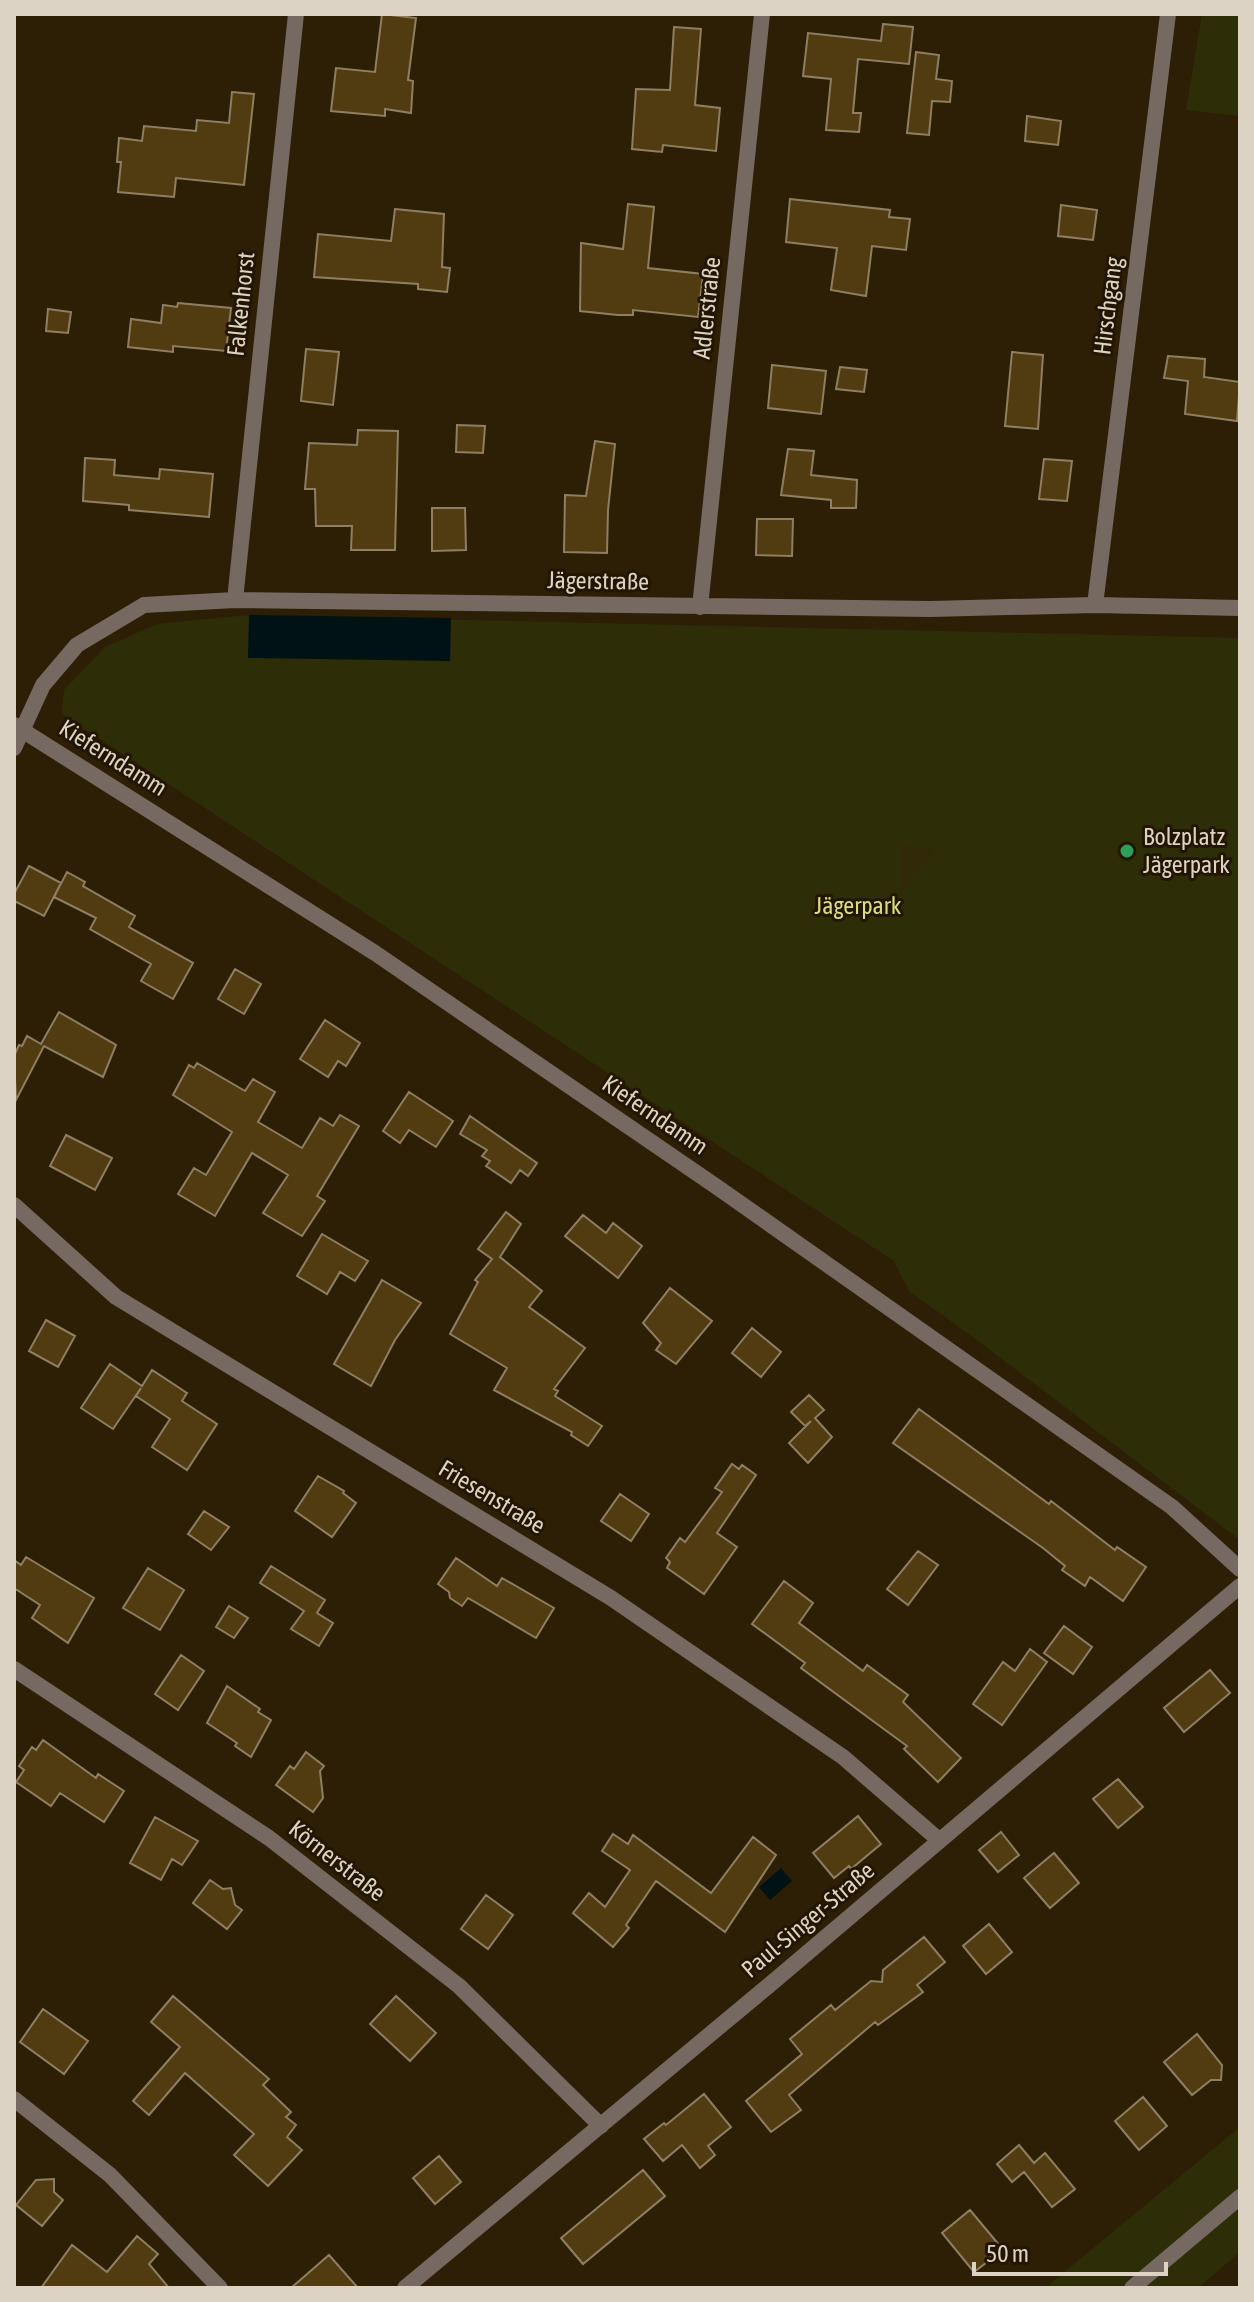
<svg xmlns="http://www.w3.org/2000/svg" width="1254" height="2302" viewBox="0 0 1254 2302" font-family="'Asap Condensed',sans-serif">
  <rect width="100%" height="100%" fill="#2d1f05"/>
  <!-- green -->
  <path fill="#2d2e08" d="M 1202,14 L 1240,14 L 1240,116 L 1186,110 Z
    M 249,615 L 1240,638 L 1240,1540 L 973,1337 L 909,1291 L 894,1261 L 62,714 L 64,690 L 105,647 L 157,624 Z
    M 1240,2127 L 1240,2252 L 1198,2288 L 1045,2288 Z"/>
  <!-- sand -->
  <path fill="#312907" d="M 901,845 L 934,850 L 901,895 Z"/>
  <!-- water -->
  <path fill="#001213" d="M 249,615 L 451,618 L 450,661 L 248,658 Z
    M 781,1868 L 792,1881 L 770,1900 L 759,1887 Z"/>
  <!-- building -->
  <path fill="#513b10" stroke="#8e7e62" stroke-width="2" d="M 382,14 L 416,18 L 408,80 L 413,81 L 411,113 L 385,109 L 385,116 L 331,111 L 336,68 L 375,72 Z
    M 883,24 L 913,27 L 909,64 L 858,59 L 853,113 L 861,113 L 859,132 L 826,130 L 831,79 L 803,76 L 808,33 L 881,41 Z
    M 674,27 L 701,29 L 695,105 L 720,108 L 716,151 L 663,145 L 662,152 L 632,149 L 636,89 L 670,90 Z
    M 916,52 L 939,55 L 936,79 L 952,81 L 950,102 L 932,101 L 929,135 L 907,133 Z
    M 232,92 L 254,94 L 244,185 L 176,178 L 174,197 L 118,192 L 121,162 L 117,162 L 119,138 L 142,141 L 144,126 L 196,131 L 197,120 L 229,123 Z
    M 1027,116 L 1061,121 L 1058,145 L 1025,141 Z
    M 790,199 L 890,210 L 889,217 L 910,219 L 906,250 L 872,246 L 866,296 L 831,290 L 837,248 L 786,242 Z
    M 628,204 L 654,207 L 648,268 L 703,274 L 698,317 L 633,310 L 633,315 L 618,315 L 580,311 L 581,243 L 623,249 Z
    M 1061,205 L 1097,210 L 1093,240 L 1058,236 Z
    M 395,209 L 444,214 L 442,267 L 450,268 L 447,292 L 418,289 L 418,284 L 314,277 L 318,234 L 391,241 Z
    M 178,303 L 231,308 L 226,351 L 173,346 L 173,352 L 128,347 L 131,319 L 161,323 L 163,305 L 177,307 Z
    M 48,309 L 71,312 L 68,333 L 46,331 Z
    M 306,349 L 339,352 L 333,405 L 301,401 Z
    M 1012,352 L 1043,355 L 1038,429 L 1005,426 Z
    M 1168,356 L 1205,359 L 1204,377 L 1240,382 L 1237,421 L 1185,414 L 1188,381 L 1164,378 Z
    M 772,365 L 826,371 L 821,414 L 768,408 Z
    M 840,367 L 867,370 L 864,392 L 836,389 Z
    M 457,425 L 485,426 L 483,453 L 456,452 Z
    M 358,430 L 398,431 L 395,550 L 351,550 L 352,526 L 316,526 L 315,489 L 305,489 L 309,443 L 357,445 Z
    M 595,441 L 615,444 L 608,510 L 607,553 L 564,552 L 565,495 L 586,496 Z
    M 788,449 L 814,451 L 811,475 L 857,480 L 856,508 L 831,508 L 831,500 L 781,495 Z
    M 85,458 L 115,460 L 114,475 L 159,479 L 160,469 L 213,474 L 209,517 L 129,510 L 129,505 L 83,501 Z
    M 1044,459 L 1072,461 L 1067,501 L 1039,499 Z
    M 432,508 L 465,508 L 466,550 L 432,551 Z
    M 757,519 L 793,519 L 792,556 L 756,555 Z
    M 29,866 L 61,883 L 44,916 L 14,901 L 14,894 Z
    M 67,872 L 85,882 L 83,886 L 135,916 L 129,927 L 193,963 L 173,999 L 141,981 L 151,964 L 90,929 L 96,918 L 54,897 Z
    M 235,969 L 261,984 L 244,1014 L 218,999 Z
    M 59,1012 L 116,1045 L 103,1077 L 44,1046 L 16,1100 L 14,1056 L 19,1045 L 22,1046 L 27,1036 L 41,1044 Z
    M 325,1020 L 360,1043 L 346,1066 L 338,1061 L 328,1077 L 300,1059 Z
    M 197,1063 L 245,1091 L 253,1079 L 275,1092 L 258,1122 L 302,1148 L 320,1118 L 333,1126 L 340,1115 L 359,1126 L 317,1196 L 325,1201 L 302,1236 L 263,1213 L 288,1175 L 252,1153 L 215,1216 L 178,1194 L 194,1168 L 206,1175 L 232,1132 L 173,1095 L 189,1065 L 194,1068 Z
    M 409,1092 L 453,1121 L 436,1147 L 409,1130 L 400,1143 L 383,1131 Z
    M 470,1116 L 537,1163 L 528,1176 L 520,1170 L 511,1183 L 486,1166 L 490,1161 L 482,1156 L 487,1150 L 460,1134 Z
    M 66,1135 L 112,1158 L 95,1190 L 50,1166 Z
    M 506,1212 L 521,1224 L 500,1257 L 542,1291 L 529,1307 L 585,1348 L 554,1389 L 558,1391 L 555,1396 L 602,1426 L 588,1446 L 571,1435 L 572,1432 L 494,1390 L 507,1368 L 450,1334 L 478,1282 L 475,1280 L 492,1259 L 478,1249 Z
    M 583,1215 L 606,1233 L 613,1223 L 642,1246 L 618,1278 L 565,1236 Z
    M 322,1234 L 368,1261 L 355,1281 L 340,1272 L 327,1294 L 297,1276 Z
    M 382,1280 L 421,1303 L 395,1340 L 371,1386 L 334,1364 Z
    M 670,1288 L 712,1321 L 676,1364 L 656,1350 L 661,1343 L 643,1323 Z
    M 46,1320 L 75,1336 L 58,1367 L 29,1351 Z
    M 752,1328 L 781,1352 L 761,1377 L 732,1353 Z
    M 110,1364 L 142,1386 L 152,1370 L 187,1393 L 182,1401 L 217,1424 L 187,1470 L 152,1447 L 170,1419 L 136,1396 L 141,1388 L 113,1429 L 81,1408 Z
    M 809,1395 L 824,1410 L 815,1418 L 832,1437 L 808,1463 L 789,1443 L 811,1421 L 805,1426 L 791,1412 Z
    M 919,1409 L 1049,1504 L 1051,1501 L 1115,1550 L 1117,1547 L 1146,1567 L 1123,1601 L 1090,1577 L 1085,1586 L 1062,1570 L 1065,1566 L 1043,1548 L 893,1443 Z
    M 732,1464 L 739,1469 L 742,1465 L 756,1475 L 717,1533 L 737,1547 L 704,1594 L 667,1568 L 670,1562 L 666,1558 L 680,1538 L 685,1542 L 722,1492 L 715,1488 Z
    M 318,1476 L 344,1491 L 343,1493 L 356,1503 L 332,1537 L 295,1511 Z
    M 620,1494 L 649,1514 L 631,1541 L 601,1521 Z
    M 204,1511 L 229,1527 L 211,1550 L 188,1534 Z
    M 918,1551 L 938,1565 L 908,1605 L 887,1589 Z
    M 26,1557 L 94,1598 L 68,1643 L 32,1618 L 40,1605 L 14,1588 L 14,1560 L 21,1565 Z
    M 456,1558 L 497,1586 L 502,1578 L 554,1608 L 536,1638 L 468,1598 L 462,1606 L 450,1598 L 449,1592 L 438,1584 Z
    M 271,1566 L 325,1600 L 317,1613 L 333,1623 L 319,1646 L 291,1629 L 304,1611 L 260,1583 Z
    M 148,1568 L 184,1590 L 160,1630 L 123,1608 Z
    M 784,1581 L 813,1603 L 799,1623 L 863,1671 L 867,1665 L 908,1695 L 903,1702 L 961,1758 L 938,1782 L 904,1749 L 907,1746 L 801,1668 L 805,1663 L 752,1624 Z
    M 229,1606 L 248,1618 L 234,1638 L 216,1627 Z
    M 1064,1626 L 1092,1647 L 1073,1674 L 1044,1653 Z
    M 1030,1649 L 1047,1662 L 1002,1725 L 973,1704 L 1003,1662 L 1015,1671 Z
    M 181,1655 L 204,1671 L 178,1710 L 155,1694 Z
    M 1210,1670 L 1230,1693 L 1184,1732 L 1164,1708 Z
    M 227,1686 L 260,1709 L 258,1712 L 271,1720 L 251,1757 L 235,1746 L 237,1743 L 207,1723 Z
    M 43,1740 L 96,1778 L 98,1774 L 124,1791 L 104,1822 L 60,1793 L 51,1806 L 16,1782 L 24,1770 L 19,1766 L 32,1747 L 36,1750 Z
    M 306,1752 L 324,1766 L 320,1771 L 323,1798 L 313,1812 L 276,1785 L 290,1766 L 294,1769 Z
    M 1118,1779 L 1143,1807 L 1118,1828 L 1093,1799 Z
    M 858,1816 L 881,1844 L 851,1869 L 849,1866 L 834,1878 L 813,1853 Z
    M 155,1817 L 198,1841 L 182,1865 L 172,1859 L 161,1880 L 130,1863 Z
    M 1001,1832 L 1019,1855 L 998,1872 L 979,1850 Z
    M 613,1834 L 628,1844 L 633,1835 L 711,1893 L 753,1837 L 776,1855 L 725,1932 L 656,1881 L 626,1925 L 629,1928 L 613,1947 L 573,1913 L 589,1893 L 605,1907 L 630,1870 L 602,1851 Z
    M 1054,1853 L 1079,1883 L 1050,1908 L 1024,1878 Z
    M 210,1880 L 223,1889 L 231,1888 L 235,1905 L 242,1910 L 227,1929 L 193,1903 Z
    M 486,1895 L 513,1915 L 488,1949 L 461,1929 Z
    M 989,1924 L 1012,1952 L 986,1974 L 963,1946 Z
    M 924,1937 L 945,1962 L 917,1985 L 923,1992 L 878,2025 L 875,2022 L 789,2095 L 801,2110 L 771,2132 L 746,2101 L 802,2054 L 790,2039 L 831,2005 L 835,2010 L 871,1981 L 882,1982 L 883,1970 Z
    M 173,1996 L 269,2079 L 263,2085 L 291,2112 L 286,2117 L 296,2125 L 287,2137 L 302,2150 L 268,2186 L 234,2155 L 254,2134 L 185,2073 L 149,2115 L 133,2101 L 180,2047 L 151,2022 Z
    M 396,1996 L 436,2033 L 410,2061 L 370,2024 Z
    M 43,2009 L 88,2041 L 64,2074 L 20,2042 Z
    M 1197,2034 L 1222,2065 L 1221,2080 L 1211,2080 L 1192,2095 L 1164,2062 Z
    M 704,2094 L 731,2127 L 708,2146 L 715,2155 L 700,2168 L 682,2145 L 663,2161 L 644,2139 L 664,2123 L 666,2125 Z
    M 1143,2097 L 1167,2126 L 1139,2150 L 1115,2121 Z
    M 1019,2145 L 1034,2163 L 1045,2153 L 1075,2189 L 1052,2207 L 1024,2172 L 1012,2182 L 997,2164 Z
    M 439,2156 L 461,2182 L 435,2204 L 413,2178 Z
    M 643,2170 L 665,2196 L 583,2264 L 561,2238 Z
    M 54,2179 L 54,2192 L 63,2200 L 42,2226 L 16,2205 L 36,2180 Z
    M 970,2210 L 1000,2246 L 991,2254 L 991,2259 L 974,2272 L 942,2233 Z
    M 137,2236 L 158,2254 L 149,2264 L 169,2288 L 41,2288 L 72,2245 L 107,2272 Z
    M 329,2255 L 358,2288 L 291,2288 Z"/>
  <g fill="none" stroke-linecap="round" stroke-linejoin="round">
    <!-- minor -->
    <path stroke="#766962" stroke-width="16" d="M 235,600 L 296,14
      M 1095,605 L 1168,14
      M 700,607 L 762,14
      M 14,748 L 43,685 L 77,645 L 144,605 L 235,600 L 930,609 L 1095,605 L 1240,608
      M 14,1205 L 116,1297 L 611,1598 L 843,1757 L 939,1840
      M 14,1669 L 269,1838 L 459,1986 L 601,2126
      M 14,2099 L 110,2175 L 220,2288
      M 405,2288 L 767,1987 L 1240,1586
      M 1132,2288 L 1240,2197"/>
    <!-- tertiary -->
    <path stroke="#766962" stroke-width="16" d="M 14,725 L 375,953 L 717,1187 L 1172,1507 L 1240,1569"/>
  </g>
  <!-- markers -->
  <circle fill="#2e9e5b" stroke="#231600" stroke-width="3" cx="1127" cy="851" r="8"/>
  <g text-anchor="middle" stroke-width="6" stroke-linejoin="round" paint-order="stroke">
    <!-- street labels -->
    <g font-size="24" fill="#dcd3c4" stroke="#231600">
      <text transform="translate(241 304) rotate(-84)" y="8">Falkenhorst</text>
      <text transform="translate(1108 306) rotate(-83)" y="8">Hirschgang</text>
      <text transform="translate(707 308) rotate(-84)" y="8">Adlerstraße</text>
      <text transform="translate(598 581) rotate(1)" y="8">Jägerstraße</text>
      <text transform="translate(113 758) rotate(32)" y="8">Kieferndamm</text>
      <text transform="translate(655 1115) rotate(34)" y="8">Kieferndamm</text>
      <text transform="translate(492 1497) rotate(31)" y="8">Friesenstraße</text>
      <text transform="translate(337 1861) rotate(38)" y="8">Körnerstraße</text>
      <text transform="translate(808 1920) rotate(-40)" y="8">Paul-Singer-Straße</text>
    </g>
    <!-- poi labels -->
    <g font-size="24" fill="#dcd3c4" stroke="#231600" text-anchor="start">
      <text x="1143" y="845">Bolzplatz<tspan x="1143" dy="28">Jägerpark</tspan></text>
    </g>
    <!-- park labels -->
    <g font-size="24" fill="#d9de85" stroke="#231600">
      <text x="858" y="914">Jägerpark</text>
    </g>
  </g>
  <!-- border -->
  <rect width="1254" height="2302" fill="none" stroke="#dcd3c4" stroke-width="32"/>
  <!-- scale -->
  <path d="M974 2262v12h192v-12" fill="none" stroke="#dcd3c4" stroke-width="4"/>
  <text x="986" y="2262" font-size="24" fill="#dcd3c4" stroke="#231600" stroke-width="6" paint-order="stroke">50 m</text>
</svg>
